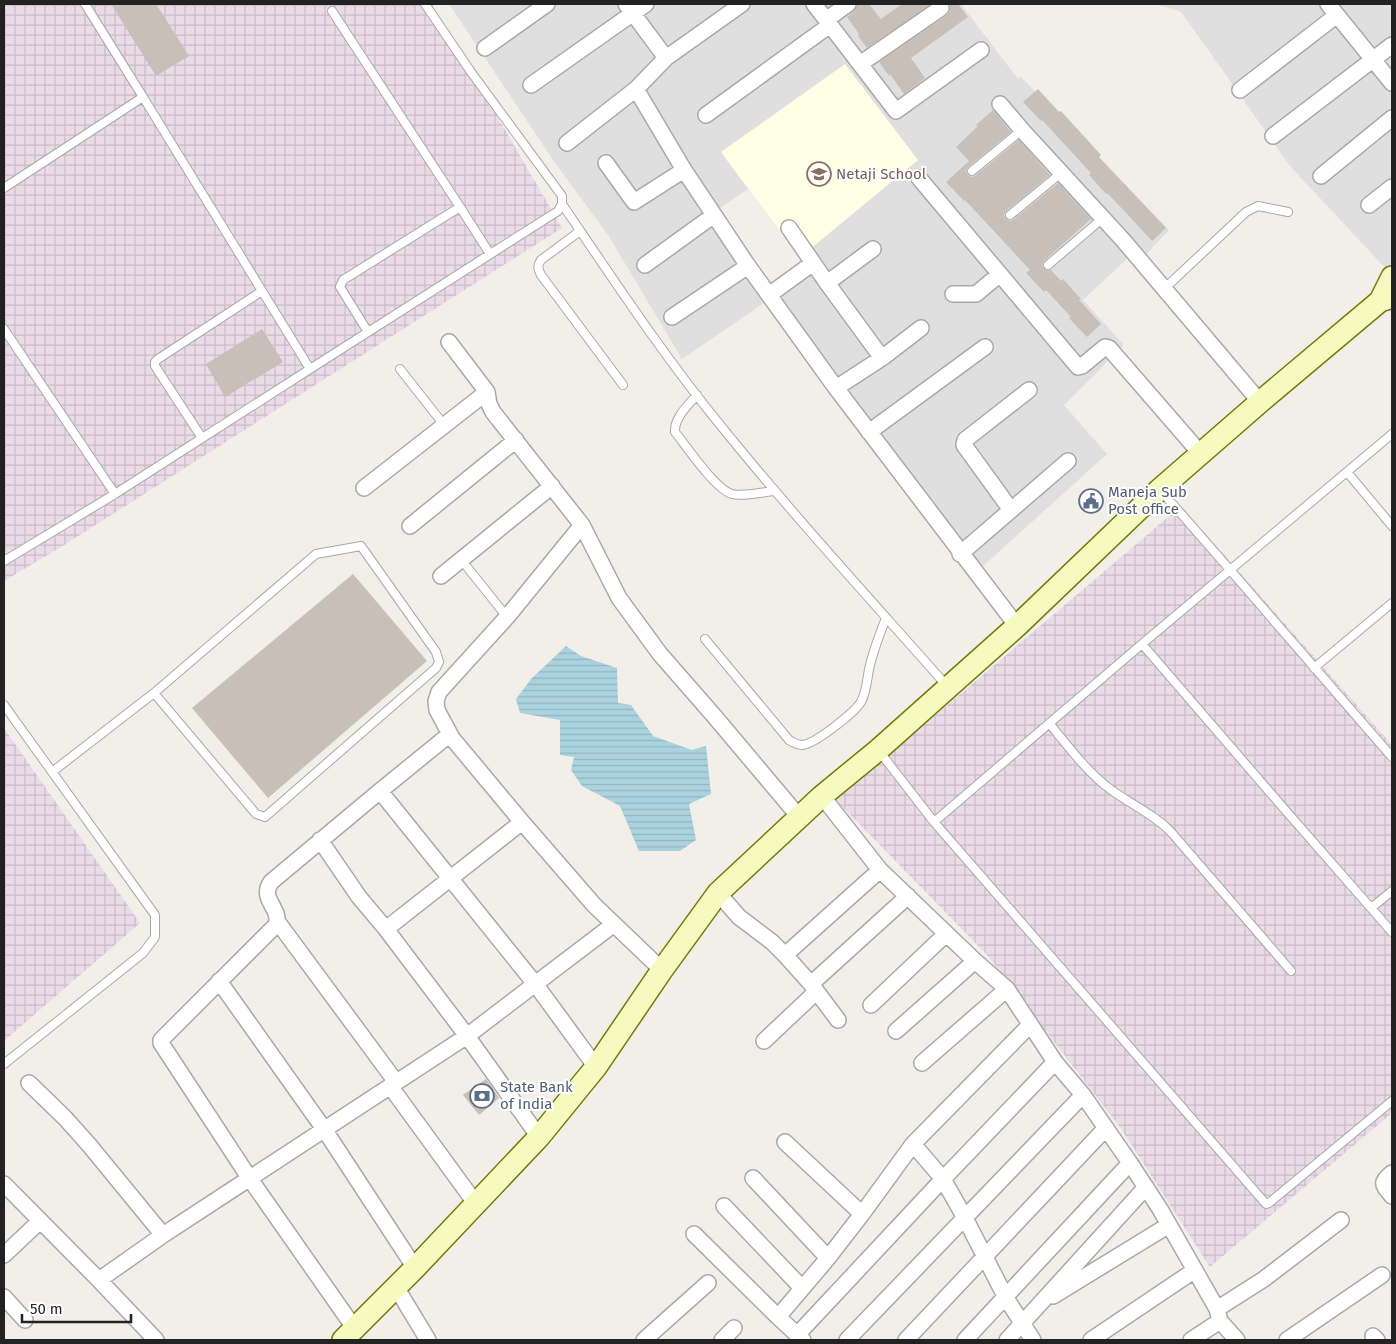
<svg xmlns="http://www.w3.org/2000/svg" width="1396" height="1344" viewBox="0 0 1396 1344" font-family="'Fira Sans',sans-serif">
  <defs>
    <pattern id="industrial-grid" width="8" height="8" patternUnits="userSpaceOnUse" patternTransform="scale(1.25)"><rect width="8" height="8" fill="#ebdbe8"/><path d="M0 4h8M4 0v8" fill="none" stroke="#c9bcc7"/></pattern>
    <pattern id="water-rules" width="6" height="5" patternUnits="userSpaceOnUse" patternTransform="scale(1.25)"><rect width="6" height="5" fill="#aad3df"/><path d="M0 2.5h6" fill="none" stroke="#92b5bf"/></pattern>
  </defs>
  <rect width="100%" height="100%" fill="#f2efe9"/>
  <!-- residential -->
  <path fill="#e0dfdf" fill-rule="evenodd" d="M 449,4 L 961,4 L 1018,79 L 1020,76 L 1169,230 L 1138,263 L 1130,256 L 1083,300 L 1124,345 L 1064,405 L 1107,454 L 981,568 L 777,294 L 682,359 L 608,235 L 555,163 ZM 721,152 L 918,160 L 809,250 L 820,266 L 777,294 L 717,210 L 748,189 Z
    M 1155,4 L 1392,4 L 1392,268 L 1388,271 L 1290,166 L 1182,13 L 1179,11 Z"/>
  <!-- industrial -->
  <path fill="url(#industrial-grid)" d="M 4,4 L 432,4 L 562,228 L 61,547 L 4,581 Z
    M 1181,506 L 1392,745 L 1392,1113 L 1210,1267 L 1120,1127 L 987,955 L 836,800 Z
    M 4,728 L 140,923 L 4,1041 Z"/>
  <!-- education -->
  <path fill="#ffffe5" d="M 845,64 L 918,160 L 800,257 L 721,152 Z"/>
  <!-- water -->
  <path fill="url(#water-rules)" d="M 566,646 L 581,656 L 617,668 L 618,703 L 631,705 L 653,736 L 692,750 L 706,746 L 711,794 L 689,804 L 696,840 L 680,851 L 639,851 L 620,806 L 582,786 L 571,770 L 574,757 L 560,755 L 560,720 L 520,713 L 516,699 L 531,679 Z"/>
  <!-- building -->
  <path fill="#c7bfb8" d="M 111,4 L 156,4 L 189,56 L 156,76 Z
    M 857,4 L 869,4 L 881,19 L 902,4 L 931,4 L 867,48 L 858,36 L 859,34 L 847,17 L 854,11 Z
    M 949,4 L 958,4 L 968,17 L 911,58 L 925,78 L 904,94 L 890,74 L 889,76 L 879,62 L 946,16 L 950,12 Z
    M 1038,89 L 1059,112 L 1061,111 L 1101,155 L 1099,157 L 1166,228 L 1152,241 L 1128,215 L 1107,193 L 1106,194 L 1089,175 L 1091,173 L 1042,120 L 1041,121 L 1023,102 Z
    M 993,110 L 1011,132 L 968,167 L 966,171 L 968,175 L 972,177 L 976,175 L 1019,140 L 1050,175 L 1006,211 L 1004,215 L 1006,219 L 1010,221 L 1014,219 L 1058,183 L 1091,219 L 1044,261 L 1042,266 L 1046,270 L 1051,270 L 1061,281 L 1063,279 L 1081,299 L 1079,300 L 1101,324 L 1087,337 L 1069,318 L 1071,317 L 1046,290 L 1044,292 L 1026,273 L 1030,270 L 965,200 L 964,201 L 946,182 L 969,161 L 956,147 L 978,126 L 976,125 Z
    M 262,329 L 283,362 L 225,397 L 206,364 Z
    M 353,574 L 427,661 L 268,798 L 192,708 Z
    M 486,1079 L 499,1098 L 479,1115 L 463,1095 Z"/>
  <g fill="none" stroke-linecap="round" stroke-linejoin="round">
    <!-- lane casing -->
    <g stroke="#a9a9a9" stroke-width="10">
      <path id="lane" d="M 332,11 L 460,207 L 343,280 L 340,287 L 368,332
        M 972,171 L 1022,130
        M 4,188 L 143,97 L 85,4
        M 562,204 C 613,279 663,355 721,426 C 793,515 871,600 947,686
        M 460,207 L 490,254
        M 1010,215 L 1061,173
        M 580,231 L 541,260 C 537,266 538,269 541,275 L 623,385
        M 1048,265 L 1103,218
        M 1164,289 L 1246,212 L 1258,206 L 1288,212
        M 4,329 L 115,494
        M 310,369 L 558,211 L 562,204 L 562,196 L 471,72 L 425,4
        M 400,369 L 444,425
        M 697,395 C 688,405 674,418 675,432 C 687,447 715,489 732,494 C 743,497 763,492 774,491
        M 202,438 L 155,366 L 155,362 L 158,359 L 262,291
        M 1347,472 L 1392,526
        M 1161,491 C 1239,579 1315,669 1392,757
        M 4,561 L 115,494 L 310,369 L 143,97
        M 467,567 L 507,617
        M 705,639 L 789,740 C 794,743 797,745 803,745 C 816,743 854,713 861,702 C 867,691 867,677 870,665 C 874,649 880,633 886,618
        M 1142,644 L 1392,434
        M 1314,668 L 1392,603
        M 4,705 L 155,915 L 155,937 L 143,953 L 4,1064
        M 1049,723 C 1068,746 1087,772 1110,789 C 1130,804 1154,814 1171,832 L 1291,971
        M 879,751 L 934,822 L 1266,1204 L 1269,1203 L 1392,1101
        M 52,772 L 154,693 L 316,554 L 361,546 L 436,652 L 439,662 L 436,668 L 265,817 L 256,814 L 154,693
        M 934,822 L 1142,644 L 1286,811 L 1392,932
        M 1371,908 L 1392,891"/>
    </g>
    <!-- street casing -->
    <g stroke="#a9a9a9" stroke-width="18">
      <path id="street" d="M 814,4 L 896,111 L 981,50
        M 1328,4 L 1392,83
        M 826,20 L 848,4
        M 485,48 L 547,4
        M 666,58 L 742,4
        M 860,64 L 941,8
        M 531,85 L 646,4
        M 636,89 L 684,170 L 748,266 L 836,388 L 1017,626
        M 1240,90 L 1337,15
        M 1000,104 L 1022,130 L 1123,240 L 1260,402
        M 706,115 L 830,25
        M 1273,136 L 1392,45
        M 567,143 L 636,89 L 666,58 L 626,4
        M 606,163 L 634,202 L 684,170
        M 1321,176 L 1392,118
        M 919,178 L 1078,367 L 1082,366 L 1105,347 L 1109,348 L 1201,454
        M 1369,205 L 1392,187
        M 789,228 L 827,283
        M 873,249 L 827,283 L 882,358
        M 645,265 L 714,215
        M 953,294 L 976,294 L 1000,274
        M 769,295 L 813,263
        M 672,317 L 748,266
        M 449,342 L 487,392 L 489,404 L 493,412 L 582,525
        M 836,388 L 882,358 L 921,328
        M 869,432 L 985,347
        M 364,488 L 487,392
        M 1011,510 L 964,445 L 965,440 L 1029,390
        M 410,526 L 516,440
        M 960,554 L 1068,461
        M 441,576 L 552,486
        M 450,734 L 380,791 L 536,985 L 596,1067
        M 822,796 L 880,870 L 975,961 L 1007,989 L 1055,1062 L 1083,1095 L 1130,1163 L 1160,1209 L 1217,1309 L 1264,1279 L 1341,1220
        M 522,822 L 386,929 L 467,1036 L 539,1137
        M 320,840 L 359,897 L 386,929
        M 718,893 L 739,917 L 772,942 L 785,955 L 811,984 L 838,1020
        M 277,921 L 396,1082
        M 785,955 L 880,870
        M 662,970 L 594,905 L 522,822 L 452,738 L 437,710 L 436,701 L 439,692 L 507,617 L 582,525 L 619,598 L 660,654 L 715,717 L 800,818
        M 219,981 L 324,1129 L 415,1268
        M 811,984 L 908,896
        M 871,1005 L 946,934
        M 896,1031 L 975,961
        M 764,1041 L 816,992
        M 922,1063 L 1007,989
        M 29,1083 L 66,1119 L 90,1146 L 163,1235
        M 390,1086 L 476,1204
        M 785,1142 L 862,1214
        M 1392,1173 C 1379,1183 1383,1185 1392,1196
        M 753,1178 L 828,1258
        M 4,1184 L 99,1280
        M 724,1206 L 802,1288
        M 694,1234 L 778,1317 L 803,1340
        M 4,1255 L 40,1221
        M 396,1287 L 428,1340
        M 1053,1296 L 1169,1225
        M 4,1297 L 25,1320
        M 778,1317 L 828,1258 L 862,1214 L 913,1144 L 1030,1025
        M 1220,1321 L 1237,1340
        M 355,1329 L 250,1179 L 161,1043 L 161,1040 L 276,925 C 282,908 259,900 271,882 L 380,791
        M 797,1335 L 943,1179 L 913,1144
        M 1373,1336 L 1377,1340
        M 156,1340 L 99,1280 L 163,1235 L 467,1036 L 614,924
        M 644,1340 L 708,1283
        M 722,1340 L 734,1328
        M 847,1340 L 1083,1095
        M 906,1340 L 1106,1128
        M 965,1340 L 1130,1163
        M 1007,1340 L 1146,1187
        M 1033,1340 L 1006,1298 L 965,1218 L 943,1179 L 1055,1062
        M 1091,1340 L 1195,1270
        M 1191,1340 L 1220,1321 L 1217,1309
        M 1287,1340 L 1382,1275"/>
    </g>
    <!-- secondary casing -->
    <g stroke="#707d05" stroke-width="24">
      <path id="secondary" d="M 1380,301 L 1392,277
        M 343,1340 L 415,1268 L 539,1137 L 596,1067 L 662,970 L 718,893 L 822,796 L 878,750 L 1017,626 L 1159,490 L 1260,402 L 1380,301 L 1392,297"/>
    </g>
    <!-- lane -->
    <use href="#lane" stroke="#fff" stroke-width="8"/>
    <!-- street -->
    <use href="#street" stroke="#fff" stroke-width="15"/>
    <!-- secondary -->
    <use href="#secondary" stroke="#f7fabf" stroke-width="21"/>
  </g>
  <!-- icons -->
  <defs>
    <g id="school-ring" transform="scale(1.25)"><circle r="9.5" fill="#fff" stroke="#8d6e63" stroke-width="1.5"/><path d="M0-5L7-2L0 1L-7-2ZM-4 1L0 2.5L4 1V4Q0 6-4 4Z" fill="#8d6e63"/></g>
    <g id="civic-ring" transform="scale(1.25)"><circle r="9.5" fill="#fff" stroke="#5c6f8a" stroke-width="1.5"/><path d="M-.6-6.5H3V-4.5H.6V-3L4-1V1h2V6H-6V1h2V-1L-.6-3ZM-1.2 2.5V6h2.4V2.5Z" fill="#5c6f8a"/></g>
    <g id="bank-ring" transform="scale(1.25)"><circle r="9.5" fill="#fff" stroke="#5c6f8a" stroke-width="1.5"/><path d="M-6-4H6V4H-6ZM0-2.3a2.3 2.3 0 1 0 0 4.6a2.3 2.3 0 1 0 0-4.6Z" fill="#5c6f8a"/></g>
  </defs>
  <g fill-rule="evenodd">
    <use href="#school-ring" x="819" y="174"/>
    <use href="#civic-ring" x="1091" y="501"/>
    <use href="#bank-ring" x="482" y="1096"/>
  </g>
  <g text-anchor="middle" stroke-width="4" stroke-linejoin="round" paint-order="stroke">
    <!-- education labels -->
    <g font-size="15" fill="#785e54" stroke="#fff" text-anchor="start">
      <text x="836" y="179">Netaji School</text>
    </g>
    <!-- service labels -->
    <g font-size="15" fill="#4e5e75" stroke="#fff" text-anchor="start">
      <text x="1108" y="497">Maneja Sub<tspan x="1108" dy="17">Post office</tspan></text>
      <text x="500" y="1092">State Bank<tspan x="500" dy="17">of India</tspan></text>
    </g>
  </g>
  <!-- border -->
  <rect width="1396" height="1344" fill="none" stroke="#222222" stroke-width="10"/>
  <!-- scale -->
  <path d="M22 1314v8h109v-8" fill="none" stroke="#222222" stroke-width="2.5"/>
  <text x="30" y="1314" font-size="15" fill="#222222" stroke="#ffffff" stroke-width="4" paint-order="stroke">50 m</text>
</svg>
